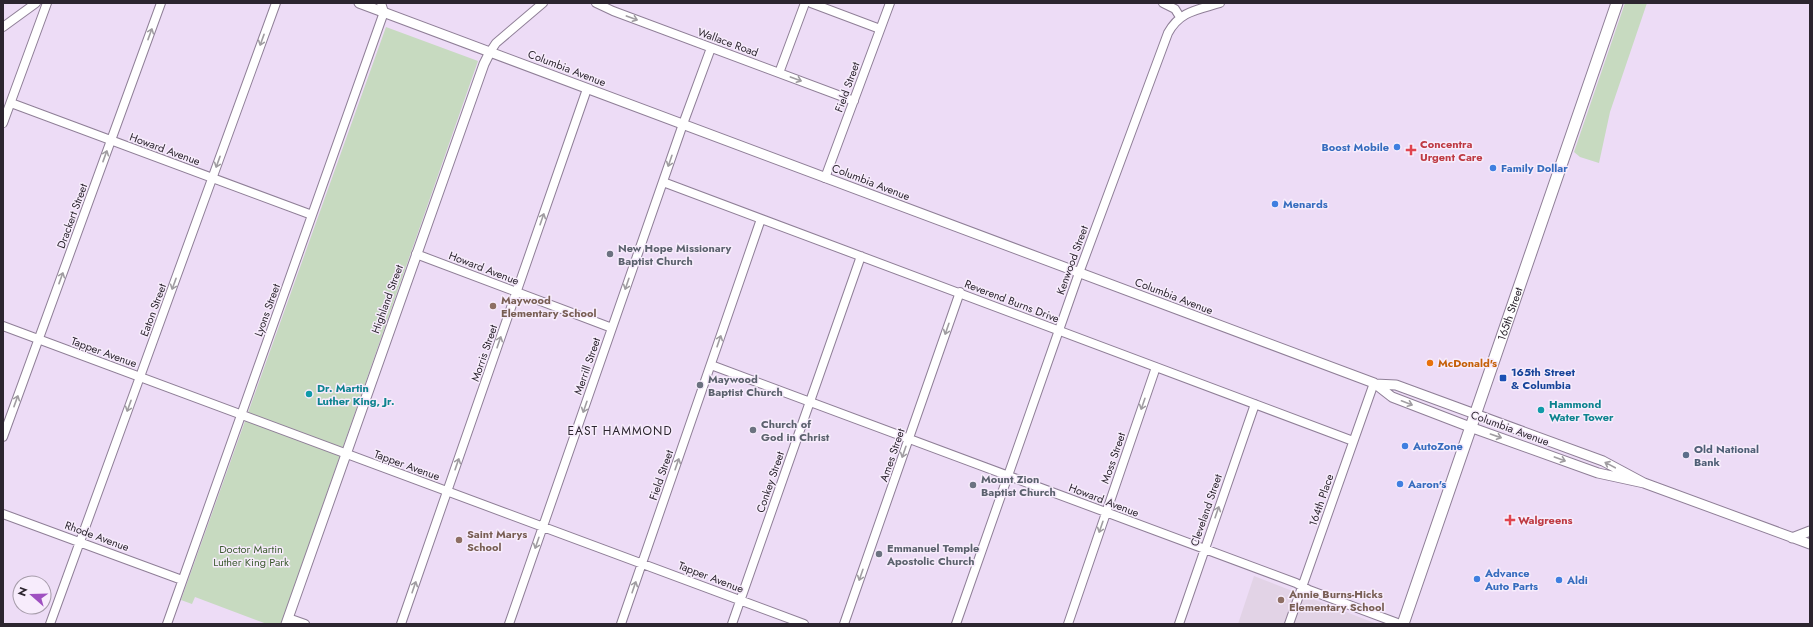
<svg xmlns="http://www.w3.org/2000/svg" width="1813" height="627" viewBox="0 0 1813 627" font-family="Jost,sans-serif">
  <rect width="100%" height="100%" fill="#eddcf6"/>
  <!-- education -->
  <path fill="#e2d3e6" d="M 1254,576 L 1377,624 L 1238,624 Z"/>
  <!-- green -->
  <path fill="#c7dac0" d="M 1625,3 L 1647,3 L 1610,112 L 1599,163 L 1580,157 L 1574,152 Z
    M 386,27 L 478,61 L 281,624 L 267,624 L 195,597 L 192,604 L 181,600 Z"/>
  <g fill="none" stroke-linecap="round" stroke-linejoin="round">
    <!-- minor casing -->
    <g stroke="#8f7f97" stroke-width="10">
      <path id="minor" d="M 596,3 L 613,11 L 854,101
        M 811,3 L 880,29
        M 1163,3 L 1175,9 L 1180,17
        M 3,27 L 36,3
        M 490,52 L 496,43 L 543,3
        M 779,73 L 805,3
        M 11,103 L 312,215
        M 3,123 L 47,3
        M 825,178 L 890,3
        M 663,182 L 1353,441
        M 416,254 L 612,328
        M 3,326 L 804,624
        M 711,365 L 1296,583 L 1309,590 L 1400,624
        M 3,437 L 161,3
        M 3,514 L 182,580
        M 288,618 L 305,624
        M 50,624 L 276,3
        M 167,624 L 384,12 L 381,3
        M 401,624 L 587,89
        M 509,624 L 683,124 L 711,48
        M 621,624 L 761,219
        M 732,624 L 861,256
        M 844,624 L 960,292
        M 956,624 L 1079,273 L 1168,33 C 1180,11 1197,10 1220,3
        M 1068,624 L 1156,367
        M 1179,624 L 1255,404
        M 1289,624 L 1374,383"/>
    </g>
    <!-- tertiary casing -->
    <g stroke="#8f7f97" stroke-width="11">
      <path id="tertiary" d="M 359,3 L 1374,383 L 1392,397 L 1470,427 L 1598,473 L 1644,483
        M 1375,384 L 1396,385 L 1603,461 L 1644,483 L 1810,544
        M 1792,538 L 1810,531
        M 286,624 L 484,64 L 490,52"/>
    </g>
    <!-- secondary casing -->
    <g stroke="#8f7f97" stroke-width="13">
      <g id="secondary">
        <path id="s1" d="M 1403,624 L 1617,3"/>
      </g>
    </g>
    <!-- minor -->
    <use href="#minor" stroke="#fff" stroke-width="8"/>
    <!-- tertiary -->
    <use href="#tertiary" stroke="#fff" stroke-width="9"/>
    <!-- secondary -->
    <use href="#secondary" stroke="#fff" stroke-width="11"/>
  </g>
  <!-- one-way arrows -->
  <defs><path id="oneway-shaft" d="M-6 0H5M1.5-3L5.5 0L1.5 3" fill="none" stroke-width="1.6" stroke-linecap="round" stroke-linejoin="round"/></defs>
  <g stroke="#a09da1">
    <use href="#oneway-shaft" transform="translate(632 18) rotate(20)"/>
    <use href="#oneway-shaft" transform="translate(150 34) rotate(-70)"/>
    <use href="#oneway-shaft" transform="translate(262 40) rotate(110)"/>
    <use href="#oneway-shaft" transform="translate(796 79) rotate(20)"/>
    <use href="#oneway-shaft" transform="translate(105 156) rotate(-70)"/>
    <use href="#oneway-shaft" transform="translate(670 161) rotate(109)"/>
    <use href="#oneway-shaft" transform="translate(218 162) rotate(110)"/>
    <use href="#oneway-shaft" transform="translate(542 219) rotate(-71)"/>
    <use href="#oneway-shaft" transform="translate(61 278) rotate(-70)"/>
    <use href="#oneway-shaft" transform="translate(174 284) rotate(110)"/>
    <use href="#oneway-shaft" transform="translate(627 284) rotate(109)"/>
    <use href="#oneway-shaft" transform="translate(947 329) rotate(109)"/>
    <use href="#oneway-shaft" transform="translate(719 341) rotate(-71)"/>
    <use href="#oneway-shaft" transform="translate(499 342) rotate(-71)"/>
    <use href="#oneway-shaft" transform="translate(16 401) rotate(-70)"/>
    <use href="#oneway-shaft" transform="translate(1407 403) rotate(21)"/>
    <use href="#oneway-shaft" transform="translate(1143 404) rotate(109)"/>
    <use href="#oneway-shaft" transform="translate(129 406) rotate(110)"/>
    <use href="#oneway-shaft" transform="translate(585 407) rotate(109)"/>
    <use href="#oneway-shaft" transform="translate(1496 436) rotate(19)"/>
    <use href="#oneway-shaft" transform="translate(904 452) rotate(109)"/>
    <use href="#oneway-shaft" transform="translate(1560 459) rotate(20)"/>
    <use href="#oneway-shaft" transform="translate(457 464) rotate(-71)"/>
    <use href="#oneway-shaft" transform="translate(677 464) rotate(-71)"/>
    <use href="#oneway-shaft" transform="translate(1610 465) rotate(-152)"/>
    <use href="#oneway-shaft" transform="translate(1217 512) rotate(-71)"/>
    <use href="#oneway-shaft" transform="translate(1101 527) rotate(109)"/>
    <use href="#oneway-shaft" transform="translate(537 543) rotate(109)"/>
    <use href="#oneway-shaft" transform="translate(861 575) rotate(109)"/>
    <use href="#oneway-shaft" transform="translate(414 587) rotate(-71)"/>
    <use href="#oneway-shaft" transform="translate(634 587) rotate(-71)"/>
  </g>
  <!-- markers -->
  <g fill="#3f7fe0" stroke="#f7ecfc" stroke-width="1.5">
    <circle cx="1397" cy="147" r="4"/>
    <circle cx="1493" cy="168" r="4"/>
    <circle cx="1275" cy="204" r="4"/>
    <circle cx="1405" cy="446" r="4"/>
    <circle cx="1400" cy="484" r="4"/>
    <circle cx="1477" cy="579" r="4"/>
    <circle cx="1559" cy="580" r="4"/>
  </g>
  <g fill="#e0444e" stroke="#f7ecfc" stroke-width="1.5">
    <path d="M1409 144h4v4h4v4h-4v4h-4v-4h-4v-4h4z"/>
    <path d="M1508 514h4v4h4v4h-4v4h-4v-4h-4v-4h4z"/>
  </g>
  <g fill="#6b7280" stroke="#f7ecfc" stroke-width="1.5">
    <circle cx="610" cy="254" r="4"/>
    <circle cx="700" cy="385" r="4"/>
    <circle cx="753" cy="430" r="4"/>
    <circle cx="973" cy="485" r="4"/>
    <circle cx="879" cy="554" r="4"/>
  </g>
  <g fill="#8d6e63" stroke="#f7ecfc" stroke-width="1.5">
    <circle cx="493" cy="306" r="4"/>
    <circle cx="459" cy="540" r="4"/>
    <circle cx="1281" cy="600" r="4"/>
  </g>
  <circle fill="#e8710a" stroke="#f7ecfc" stroke-width="1.5" cx="1430" cy="363" r="4"/>
  <rect fill="#1a4fb4" stroke="#f7ecfc" stroke-width="1.5" x="1499" y="374" width="8" height="8" rx="2"/>
  <g fill="#0f9aa8" stroke="#f7ecfc" stroke-width="1.5">
    <circle cx="309" cy="394" r="4"/>
    <circle cx="1541" cy="410" r="4"/>
  </g>
  <circle fill="#5c6f8a" stroke="#f7ecfc" stroke-width="1.5" cx="1686" cy="455" r="4"/>
  <g text-anchor="middle" stroke-width="3" stroke-linejoin="round" paint-order="stroke">
    <!-- street labels -->
    <g font-size="11" fill="#2c252f" stroke="#f7ecfc">
      <text transform="translate(728 42) rotate(20)" y="4">Wallace Road</text>
      <text transform="translate(567 68) rotate(21)" y="4">Columbia Avenue</text>
      <text transform="translate(847 87) rotate(-70)" y="4">Field Street</text>
      <text transform="translate(165 149) rotate(20)" y="4">Howard Avenue</text>
      <text transform="translate(871 182) rotate(21)" y="4">Columbia Avenue</text>
      <text transform="translate(72 216) rotate(-70)" y="4">Drackert Street</text>
      <text transform="translate(1072 260) rotate(-70)" y="4">Kenwood Street</text>
      <text transform="translate(484 268) rotate(21)" y="4">Howard Avenue</text>
      <text transform="translate(1174 296) rotate(21)" y="4">Columbia Avenue</text>
      <text transform="translate(387 299) rotate(-70)" y="4">Highland Street</text>
      <text transform="translate(1012 301) rotate(21)" y="4">Reverend Burns Drive</text>
      <text transform="translate(153 310) rotate(-70)" y="4">Eaton Street</text>
      <text transform="translate(267 310) rotate(-70)" y="4">Lyons Street</text>
      <text dy="4" stroke="none"><textPath href="#s1" startOffset="328">165th Street</textPath></text>
      <text transform="translate(104 352) rotate(20)" y="4">Tapper Avenue</text>
      <text transform="translate(484 353) rotate(-71)" y="4">Morris Street</text>
      <text transform="translate(587 366) rotate(-71)" y="4">Merrill Street</text>
      <text transform="translate(1510 428) rotate(20)" y="4">Columbia Avenue</text>
      <text transform="translate(892 455) rotate(-71)" y="4">Ames Street</text>
      <text transform="translate(1113 458) rotate(-71)" y="4">Moss Street</text>
      <text transform="translate(407 465) rotate(20)" y="4">Tapper Avenue</text>
      <text transform="translate(661 475) rotate(-71)" y="4">Field Street</text>
      <text transform="translate(770 482) rotate(-71)" y="4">Conkey Street</text>
      <text transform="translate(1104 500) rotate(21)" y="4">Howard Avenue</text>
      <text transform="translate(1321 500) rotate(-71)" y="4">164th Place</text>
      <text transform="translate(1206 510) rotate(-71)" y="4">Cleveland Street</text>
      <text transform="translate(97 536) rotate(20)" y="4">Rhode Avenue</text>
      <text transform="translate(711 577) rotate(21)" y="4">Tapper Avenue</text>
    </g>
    <!-- health labels -->
    <g font-size="11" font-weight="bold" fill="#be3a42" stroke="#f7ecfc" text-anchor="start">
      <text x="1420" y="148">Concentra<tspan x="1420" dy="13">Urgent Care</tspan></text>
      <text x="1518" y="524">Walgreens</text>
    </g>
    <!-- shop labels -->
    <g font-size="11" font-weight="bold" fill="#366cbe" stroke="#f7ecfc" text-anchor="start">
      <text x="1389" y="151" text-anchor="end">Boost Mobile</text>
      <text x="1501" y="172">Family Dollar</text>
      <text x="1283" y="208">Menards</text>
      <text x="1413" y="450">AutoZone</text>
      <text x="1408" y="488">Aaron's</text>
      <text x="1485" y="577">Advance<tspan x="1485" dy="13">Auto Parts</tspan></text>
      <text x="1567" y="584">Aldi</text>
    </g>
    <!-- worship labels -->
    <g font-size="11" font-weight="bold" fill="#5b616d" stroke="#f7ecfc" text-anchor="start">
      <text x="618" y="252">New Hope Missionary<tspan x="618" dy="13">Baptist Church</tspan></text>
      <text x="708" y="383">Maywood<tspan x="708" dy="13">Baptist Church</tspan></text>
      <text x="761" y="428">Church of<tspan x="761" dy="13">God in Christ</tspan></text>
      <text x="981" y="483">Mount Zion<tspan x="981" dy="13">Baptist Church</tspan></text>
      <text x="887" y="552">Emmanuel Temple<tspan x="887" dy="13">Apostolic Church</tspan></text>
    </g>
    <!-- education labels -->
    <g font-size="11" font-weight="bold" fill="#785e54" stroke="#f7ecfc" text-anchor="start">
      <text x="501" y="304">Maywood<tspan x="501" dy="13">Elementary School</tspan></text>
      <text x="467" y="538">Saint Marys<tspan x="467" dy="13">School</tspan></text>
      <text x="1289" y="598">Annie Burns-Hicks<tspan x="1289" dy="13">Elementary School</tspan></text>
    </g>
    <!-- food labels -->
    <g font-size="11" font-weight="bold" fill="#c56008" stroke="#f7ecfc" text-anchor="start">
      <text x="1438" y="367">McDonald's</text>
    </g>
    <!-- transit labels -->
    <g font-size="11" font-weight="bold" fill="#164399" stroke="#f7ecfc" text-anchor="start">
      <text x="1511" y="376">165th Street<tspan x="1511" dy="13">&amp; Columbia</tspan></text>
    </g>
    <!-- culture labels -->
    <g font-size="11" font-weight="bold" fill="#0d838f" stroke="#f7ecfc" text-anchor="start">
      <text x="317" y="392">Dr. Martin<tspan x="317" dy="13">Luther King, Jr.</tspan></text>
      <text x="1549" y="408">Hammond<tspan x="1549" dy="13">Water Tower</tspan></text>
    </g>
    <!-- service labels -->
    <g font-size="11" font-weight="bold" fill="#4e5e75" stroke="#f7ecfc" text-anchor="start">
      <text x="1694" y="453">Old National<tspan x="1694" dy="13">Bank</tspan></text>
    </g>
    <!-- park labels -->
    <g font-size="11" fill="#3c5b30" stroke="#f7ecfc">
      <text x="251" y="553">Doctor Martin<tspan x="251" dy="13">Luther King Park</tspan></text>
    </g>
    <!-- neighbourhood labels -->
    <g font-size="12" letter-spacing="1" fill="#2c252f" stroke="#f7ecfc">
      <text x="620" y="435">EAST HAMMOND</text>
    </g>
  </g>
  <!-- border -->
  <rect width="1813" height="627" fill="none" stroke="#2c252f" stroke-width="8"/>
  <!-- north arrow -->
  <g transform="translate(32 595) rotate(290)"><circle r="19" fill="#f7ecfc" stroke="#a69caa"/>
  <path d="M0-3L7 15L0 10L-7 15Z" fill="#9f50c1"/>
  <text y="-6" font-size="11" font-weight="bold" text-anchor="middle" fill="#2c252f">N</text>
  </g>
</svg>
